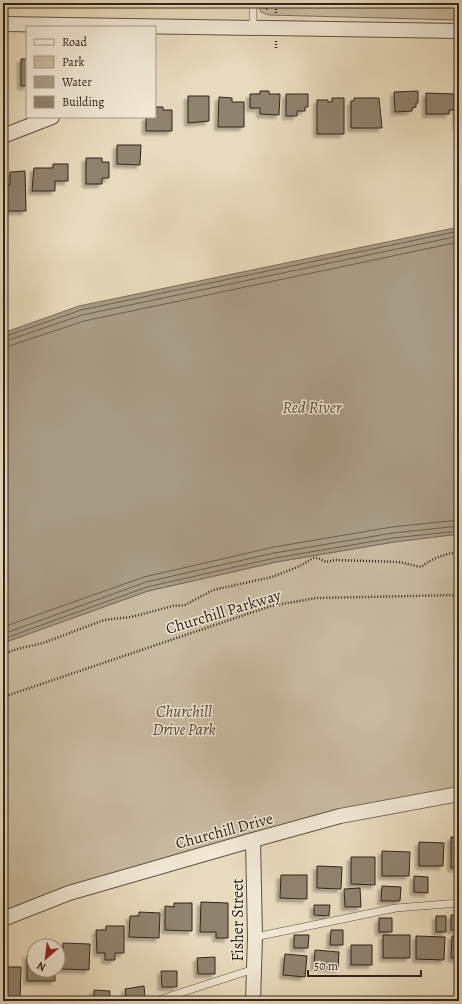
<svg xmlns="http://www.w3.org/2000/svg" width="462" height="1004" viewBox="0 0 462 1004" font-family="Alegreya,serif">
  <defs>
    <filter id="shadow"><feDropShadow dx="-3.5" dy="3.5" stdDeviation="1" flood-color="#0004"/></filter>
  </defs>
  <rect width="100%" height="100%" fill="#e8dabd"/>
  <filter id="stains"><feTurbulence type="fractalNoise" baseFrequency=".005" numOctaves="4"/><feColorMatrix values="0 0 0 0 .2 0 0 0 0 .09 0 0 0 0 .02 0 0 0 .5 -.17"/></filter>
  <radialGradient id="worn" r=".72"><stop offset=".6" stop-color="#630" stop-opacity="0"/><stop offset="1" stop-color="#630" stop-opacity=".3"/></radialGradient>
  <!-- green -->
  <path fill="#c9bba1" stroke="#7c705d" d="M 459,3 L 459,20 L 269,15 L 261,12 L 258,4 Z
    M 459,534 L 459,794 L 340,816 L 3,919 L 3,643 L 148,591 L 276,562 L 394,542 Z"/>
  <!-- water -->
  <path fill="#a99c85" stroke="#796c5a" d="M 459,227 L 459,534 L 394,542 L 276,562 L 148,591 L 3,643 L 3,333 L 79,306 Z"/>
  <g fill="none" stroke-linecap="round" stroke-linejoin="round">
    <!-- shore -->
    <path stroke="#6c604f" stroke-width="1" d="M 3,337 L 81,310 L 459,231
      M 3,342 L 82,315 L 459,236
      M 3,348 L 84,321 L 459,242
      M 3,627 L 144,577 L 274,547 L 392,527 L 459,520
      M 3,634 L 146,582 L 274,553 L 393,533 L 459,526
      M 3,639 L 147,587 L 275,558 L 393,538 L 459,531"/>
  </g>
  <!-- building -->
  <path fill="#90836e" stroke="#302519" filter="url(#shadow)" d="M 21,59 L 27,59 L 27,86 L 21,86 Z
    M 260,91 L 269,91 L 269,94 L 280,94 L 279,115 L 260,114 L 260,108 L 250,108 L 250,94 L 260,94 Z
    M 418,91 L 418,103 L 416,103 L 416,107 L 412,108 L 412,111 L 395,112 L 394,92 Z
    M 426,93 L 454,94 L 454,110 L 449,110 L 449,114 L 426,114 Z
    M 286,94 L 308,94 L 308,107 L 305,107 L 305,111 L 297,111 L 297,116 L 286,116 Z
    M 457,94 L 459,94 L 459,125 L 457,125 Z
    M 188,96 L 209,96 L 209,121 L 188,123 Z
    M 219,97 L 232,98 L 232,102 L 244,102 L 244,127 L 218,127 Z
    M 332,98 L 344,98 L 344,134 L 317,134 L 317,100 L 328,100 L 328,102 L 332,102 Z
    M 354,98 L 379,98 L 382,128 L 351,128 L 351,101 L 354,101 Z
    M 155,107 L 163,107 L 163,110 L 172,110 L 172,131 L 146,131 L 146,117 L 155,117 Z
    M 117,145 L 141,145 L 140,165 L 117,164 Z
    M 86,158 L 102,158 L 102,162 L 109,162 L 109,178 L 102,178 L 102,184 L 86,184 Z
    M 53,164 L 68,164 L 68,181 L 55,181 L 55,191 L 32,191 L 34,168 L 53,168 Z
    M 25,171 L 26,211 L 3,211 L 3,185 L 10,185 L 10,172 Z
    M 451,837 L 459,837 L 459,868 L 451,868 Z
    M 419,842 L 444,843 L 443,866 L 419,866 Z
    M 382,851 L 410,852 L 409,876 L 382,876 Z
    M 351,857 L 375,857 L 375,885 L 351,884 Z
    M 317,866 L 342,867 L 341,889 L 317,888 Z
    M 281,875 L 307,875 L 307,899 L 280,898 Z
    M 414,876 L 428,877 L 428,893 L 414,892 Z
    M 382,886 L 401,887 L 400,901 L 381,901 Z
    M 360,888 L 361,907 L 345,907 L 344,889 Z
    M 201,902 L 228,903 L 228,938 L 216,938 L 216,932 L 200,932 Z
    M 174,903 L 192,903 L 192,931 L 165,930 L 165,906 L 174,907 Z
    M 314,905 L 330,905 L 329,916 L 314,915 Z
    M 139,912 L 160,913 L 159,938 L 129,937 L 130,916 L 139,916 Z
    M 451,915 L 459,915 L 459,930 L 451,930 Z
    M 436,916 L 446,916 L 446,932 L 436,932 Z
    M 379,918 L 392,918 L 392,932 L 379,932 Z
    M 106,926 L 124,926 L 124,953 L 115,953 L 115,960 L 105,960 L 105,953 L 97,953 L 96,930 L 106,930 Z
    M 331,930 L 343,930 L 343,945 L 330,945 Z
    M 294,935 L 309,935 L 308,948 L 294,948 Z
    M 383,935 L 410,935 L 410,958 L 383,958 Z
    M 416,936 L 445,937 L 444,960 L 416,959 Z
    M 452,936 L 459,936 L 459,959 L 451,958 Z
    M 63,943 L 90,944 L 89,970 L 62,969 Z
    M 351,945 L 372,945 L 372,965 L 351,965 Z
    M 315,950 L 339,952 L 338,969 L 314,967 Z
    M 285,954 L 307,956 L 305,977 L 283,975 Z
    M 27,955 L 34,955 L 34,970 L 55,970 L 55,981 L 27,981 Z
    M 215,957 L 215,974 L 198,974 L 197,958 Z
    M 3,967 L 21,967 L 20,1000 L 3,1000 Z
    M 161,971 L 177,971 L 177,987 L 162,987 Z
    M 144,986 L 145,997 L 127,1000 L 125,989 Z
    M 94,990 L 110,991 L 109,1001 L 94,1001 Z"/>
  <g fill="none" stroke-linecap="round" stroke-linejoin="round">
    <!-- service casing -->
    <g stroke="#5e5242" stroke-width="8">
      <path id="service" d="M 253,29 L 253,3
        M 255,937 L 396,908 L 459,903
        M 155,1001 L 254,969"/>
    </g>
    <!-- minor casing -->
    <g stroke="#5e5242" stroke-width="16">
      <path id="minor" d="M 3,24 L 459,31
        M 3,136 L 52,117
        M 3,919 L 69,893 L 253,840 L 340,816 L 459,794
        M 253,1001 L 255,937 L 253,840"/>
    </g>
    <!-- path -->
    <path stroke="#302519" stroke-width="2.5" stroke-dasharray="1 2" stroke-linecap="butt" d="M 266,9 L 274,3
      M 276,13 L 276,3
      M 276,48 L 276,41
      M 3,654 L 17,649 L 43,643 L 104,620 L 131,617 L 173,606 L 185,605 L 213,590 L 272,577 L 300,566 L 313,558 L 318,558 L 326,562 L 335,560 L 399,562 L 421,567 C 433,558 444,554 459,552
      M 3,697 L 271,606 L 316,598 L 459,595"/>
    <!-- service -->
    <use href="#service" stroke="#f0e7d4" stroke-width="7"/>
    <!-- minor -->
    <use href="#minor" stroke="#f0e7d4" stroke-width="14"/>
  </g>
  <g text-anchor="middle" stroke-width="3" stroke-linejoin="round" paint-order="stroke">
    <!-- street labels -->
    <g font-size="16" fill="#302519" stroke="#f0e7d4">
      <text transform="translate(223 611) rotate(-17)" y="6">Churchill Parkway</text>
      <text transform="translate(224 830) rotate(-15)" y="6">Churchill Drive</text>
      <text transform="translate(237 920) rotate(-90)" y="6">Fisher Street</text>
    </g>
    <!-- park labels -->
    <g font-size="16" font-style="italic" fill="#564a3b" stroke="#f0e7d4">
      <text x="184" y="717">Churchill<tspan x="184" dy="18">Drive Park</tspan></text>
    </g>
    <!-- water labels -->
    <g font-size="17" font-style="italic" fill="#5a4f3f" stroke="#f0e7d4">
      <text x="312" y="413">Red River</text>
    </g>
  </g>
  <!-- margin -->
  <rect width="462" height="1004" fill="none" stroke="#e8dabd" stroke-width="16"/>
  <rect x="4" y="4" width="454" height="996" fill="none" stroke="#302519" stroke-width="2"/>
  <rect x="8" y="8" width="446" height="988" fill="none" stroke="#302519"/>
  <!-- legend -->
  <rect x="26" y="26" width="130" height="92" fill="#f0e7d4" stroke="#a39989"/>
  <rect x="34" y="39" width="20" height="6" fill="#f0e7d4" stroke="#a39989"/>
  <text x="62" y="46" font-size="12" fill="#302519">Road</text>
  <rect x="34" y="56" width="20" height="12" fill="#c9bba1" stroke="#a39989"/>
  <text x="62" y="66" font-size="12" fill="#302519">Park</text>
  <rect x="34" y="76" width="20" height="12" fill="#a99c85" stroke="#a39989"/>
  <text x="62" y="86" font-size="12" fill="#302519">Water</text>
  <rect x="34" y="96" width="20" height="12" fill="#90836e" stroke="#a39989"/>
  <text x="62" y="106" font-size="12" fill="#302519">Building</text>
  <!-- north arrow -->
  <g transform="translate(46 958) rotate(208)"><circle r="19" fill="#f0e7d4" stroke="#a39989"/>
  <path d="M0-3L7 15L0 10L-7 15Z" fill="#8f2418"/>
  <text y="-6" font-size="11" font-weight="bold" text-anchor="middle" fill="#302519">N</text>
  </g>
  <!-- scale -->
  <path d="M308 970v6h113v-6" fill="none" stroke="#302519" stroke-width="2"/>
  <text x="314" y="970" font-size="12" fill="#302519" stroke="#f0e7d4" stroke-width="3" paint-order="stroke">50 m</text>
  <rect width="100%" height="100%" filter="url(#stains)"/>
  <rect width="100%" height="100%" fill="url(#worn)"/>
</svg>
